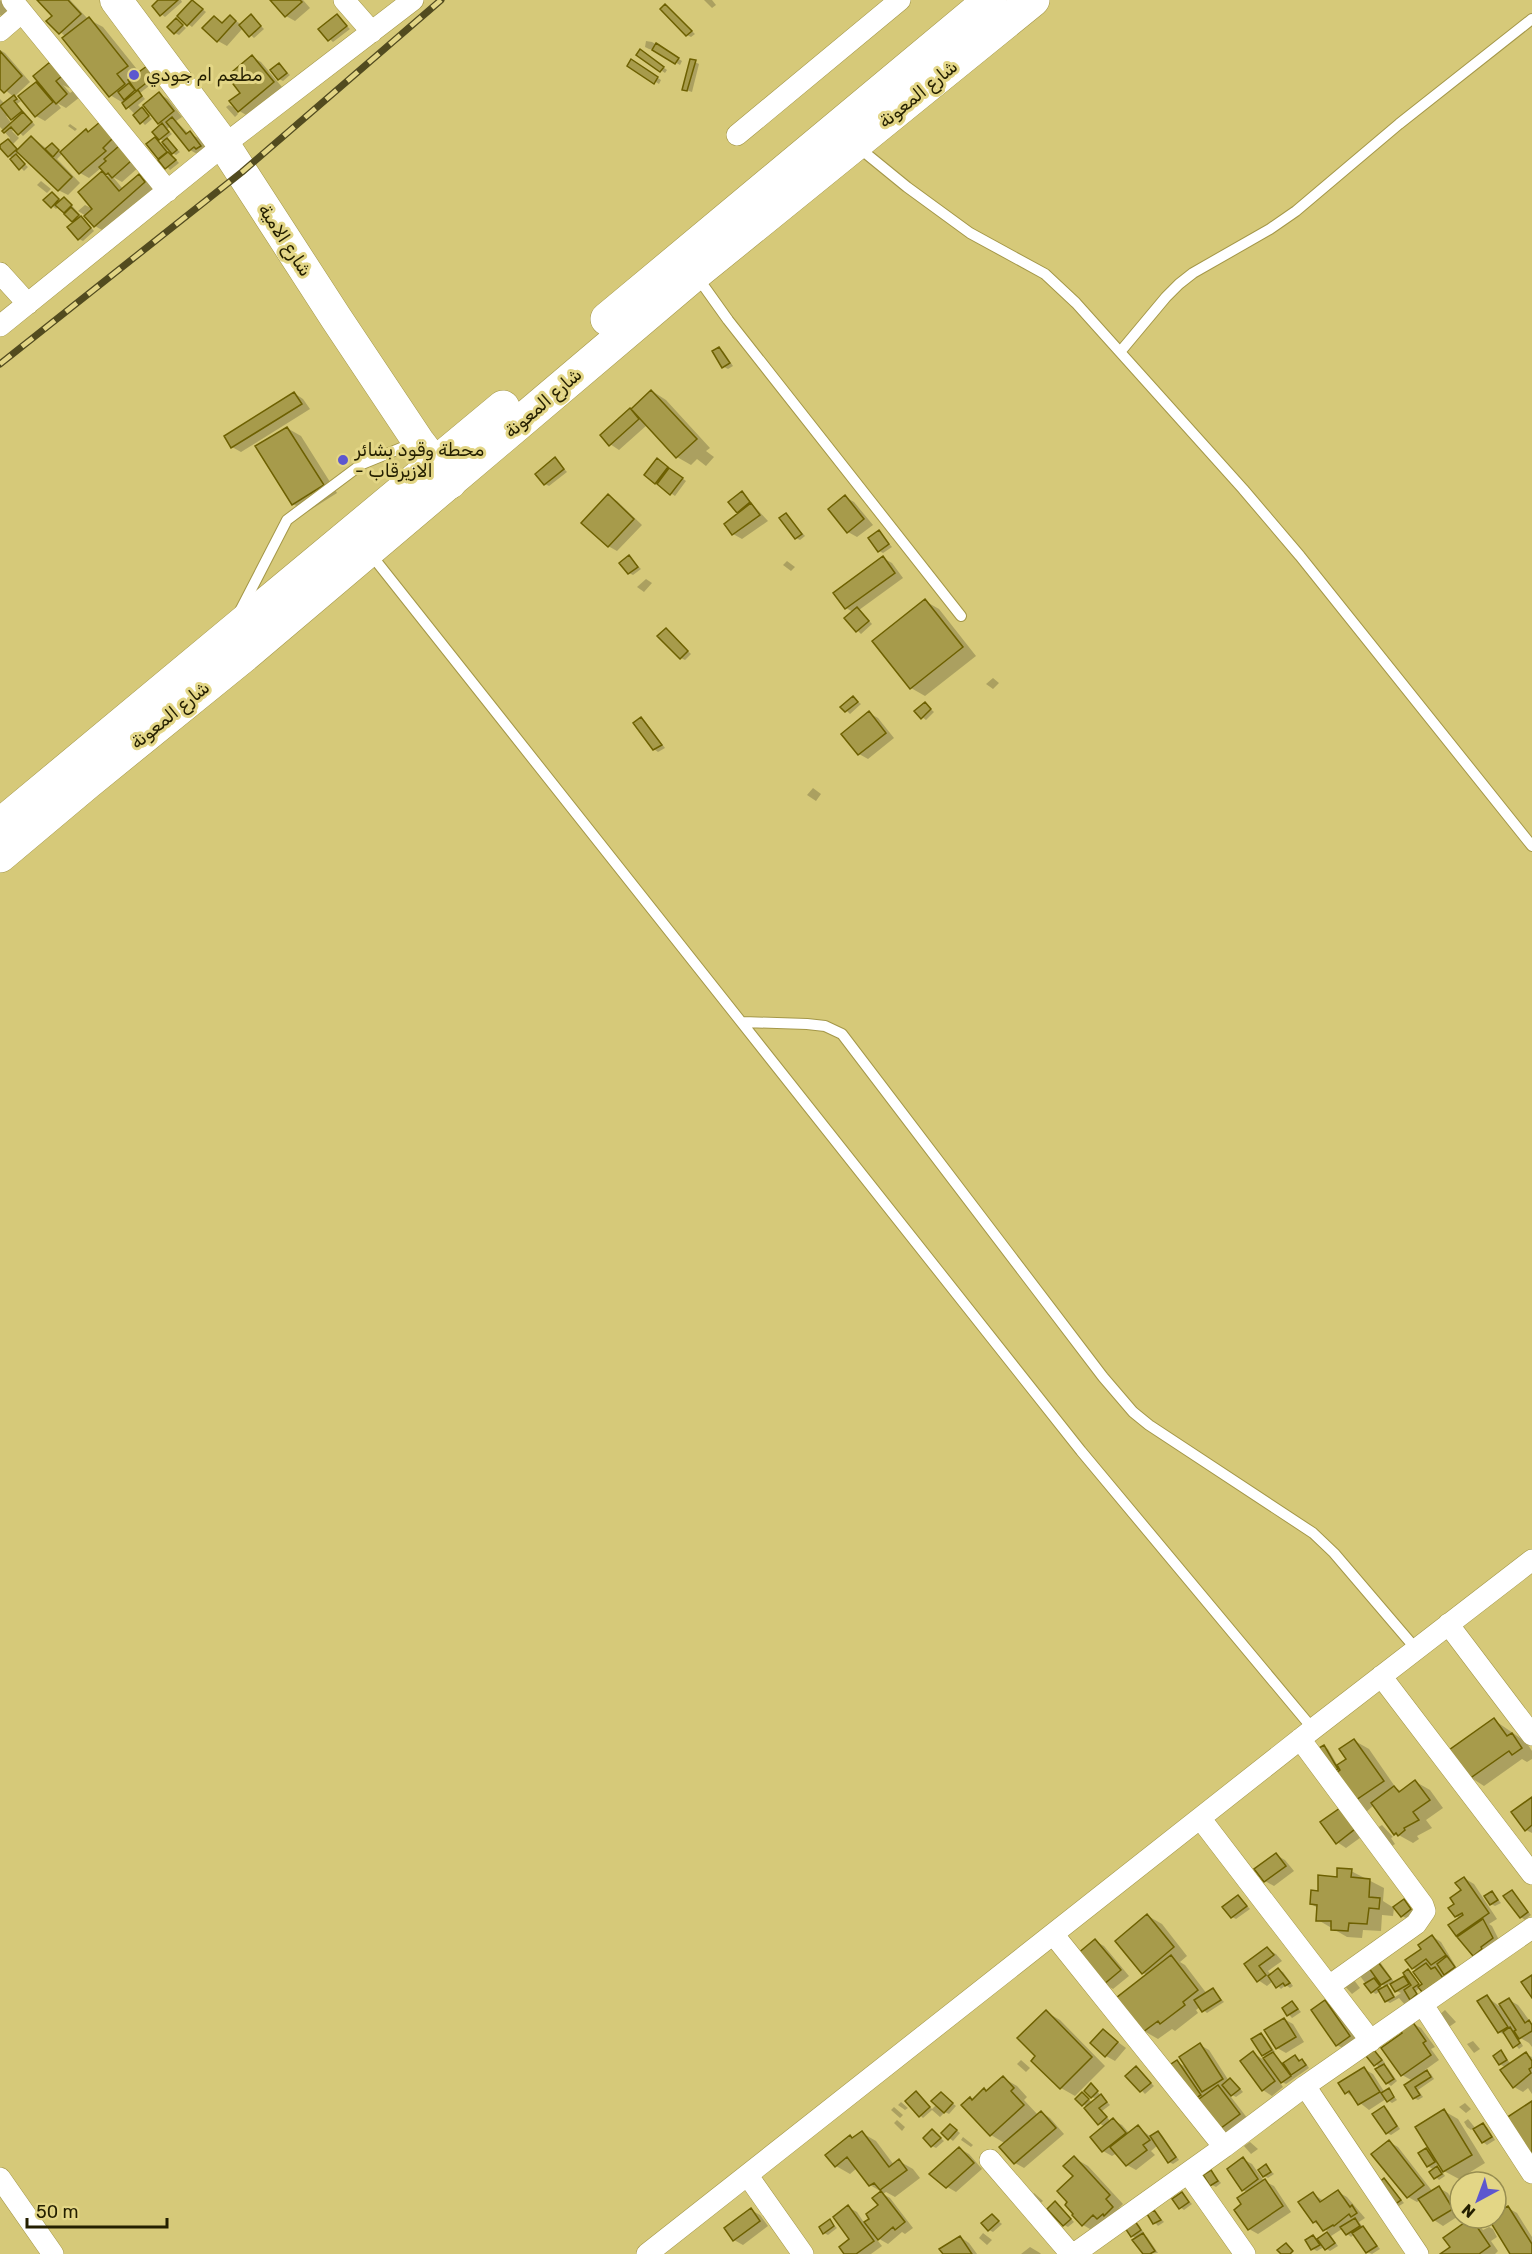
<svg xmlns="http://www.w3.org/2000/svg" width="1532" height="2254" viewBox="0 0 1532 2254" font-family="Rubik,'Noto Sans Arabic',sans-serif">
  <rect width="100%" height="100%" fill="#d6c979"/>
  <!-- shadow -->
  <path fill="#0003" fill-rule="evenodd" d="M 0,0 L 11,10 L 3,17 L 0,15 Z
    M 39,0 L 70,0 L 88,19 L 103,27 L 140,73 L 147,68 L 158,79 L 140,93 L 145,99 L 138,105 L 152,119 L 145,125 L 125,104 L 110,95 L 66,37 L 48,21 L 54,16 Z
    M 160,0 L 181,0 L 182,2 L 165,17 L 161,14 Z
    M 272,0 L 303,0 L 310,8 L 295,21 L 286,16 Z
    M 704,0 L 712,0 L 716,5 L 712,8 Z
    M 193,1 L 206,12 L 192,27 L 188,24 Z
    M 665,6 L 695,34 L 691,37 L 687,35 Z
    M 251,16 L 264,29 L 254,38 L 243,28 L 227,46 L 218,41 L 214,17 L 223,23 L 230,17 L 242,25 Z
    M 337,16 L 350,29 L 333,42 L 320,30 Z
    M 176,20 L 186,28 L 179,35 L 175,33 Z
    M 646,41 L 652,42 L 682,61 L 680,65 L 654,50 L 649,49 L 645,47 Z
    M 0,50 L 5,53 L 30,82 L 14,97 L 21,101 L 17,104 L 35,125 L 23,136 L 16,129 L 12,131 L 19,138 L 13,144 L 19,151 L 32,137 L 47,149 L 52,145 L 61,152 L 100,124 L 139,167 L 122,182 L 113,177 L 123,189 L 139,176 L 153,184 L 158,191 L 109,234 L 95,226 L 86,216 L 78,211 L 85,205 L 95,210 L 102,173 L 109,177 L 101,168 L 89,178 L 80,173 L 63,153 L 57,159 L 80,183 L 68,195 L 58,190 L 20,152 L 16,155 L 28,167 L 24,171 L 1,147 L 10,138 L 0,127 L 0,99 L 5,104 L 14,97 L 0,86 ZM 6,116 L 15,121 L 12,124 Z
    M 644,53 L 667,70 L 665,73 L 638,54 Z
    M 252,57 L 261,62 L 282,87 L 248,116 L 234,108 L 238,114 L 235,117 L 226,107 L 229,105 L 237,109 Z
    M 632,61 L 661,80 L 659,84 L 629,65 Z
    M 695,62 L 699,64 L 692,92 L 683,89 Z
    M 50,64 L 71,86 L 69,88 L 63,85 L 70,93 L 73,91 L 80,97 L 66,108 L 57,103 L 61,108 L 45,121 L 36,116 L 36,84 L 45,89 Z
    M 279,65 L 290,75 L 283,81 L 279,79 Z
    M 159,94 L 168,99 L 182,117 L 176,121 L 189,134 L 199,138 L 209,151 L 199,155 L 190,150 L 171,126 L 167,129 L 172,134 L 166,139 L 180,152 L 176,155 L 167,150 L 179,163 L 170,170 L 159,158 L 155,138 L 162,144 L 165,142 L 160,139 L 163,125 L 159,122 Z
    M 70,124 L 77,129 L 75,131 L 68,126 Z
    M 41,181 L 51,189 L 47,193 L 37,185 Z
    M 52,194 L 61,201 L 64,199 L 68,201 L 94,231 L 83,241 L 79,239 L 75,223 L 59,206 L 56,209 L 52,206 Z
    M 719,349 L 723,351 L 733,366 L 728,369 L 724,367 Z
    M 652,391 L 666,400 L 710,448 L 706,451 L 714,457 L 706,466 L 697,459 L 691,465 L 677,457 L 647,425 L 619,450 L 610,444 L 631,410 Z
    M 294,393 L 303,399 L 310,409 L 241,452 L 232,447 Z
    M 287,428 L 301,436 L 337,493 L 307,512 L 293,504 Z
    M 555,459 L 567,472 L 549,486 L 545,484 Z
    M 661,462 L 686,481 L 675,496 L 656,483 Z
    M 742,493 L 768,521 L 742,539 L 733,534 L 741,513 L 738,512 Z
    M 608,496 L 617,501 L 642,525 L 617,551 L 608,546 Z
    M 845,497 L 854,502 L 873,525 L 857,537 L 848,532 Z
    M 786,515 L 805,536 L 800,540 L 796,538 Z
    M 879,532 L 892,547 L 883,553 L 879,551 Z
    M 629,557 L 641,569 L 633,575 L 629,573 Z
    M 883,558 L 892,563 L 903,578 L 859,610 L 872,624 L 861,634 L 846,619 L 853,612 L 846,608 Z
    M 787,561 L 795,567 L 791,571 L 783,565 Z
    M 646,579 L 652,583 L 644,592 L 637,587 Z
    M 925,601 L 939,609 L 976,656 L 925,696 L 911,688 Z
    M 670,633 L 691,654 L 685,660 L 681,658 Z
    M 993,678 L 999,683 L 993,689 L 986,684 Z
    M 853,698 L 861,704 L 850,714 L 843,707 Z
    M 925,704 L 934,712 L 926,720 L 922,717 Z
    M 869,713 L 878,718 L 894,738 L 868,759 L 859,754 Z
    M 641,719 L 645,721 L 665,748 L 658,752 L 654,749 L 635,723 Z
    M 813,788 L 821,794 L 816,801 L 807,795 Z
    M 1494,1720 L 1526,1742 L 1532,1751 L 1532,1759 L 1527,1762 L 1522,1759 L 1484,1786 L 1470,1777 Z
    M 1355,1741 L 1369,1749 L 1396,1788 L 1402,1792 L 1416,1782 L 1430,1790 L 1443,1808 L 1426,1820 L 1432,1828 L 1417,1836 L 1419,1839 L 1413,1843 L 1395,1833 L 1374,1805 L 1365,1813 L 1335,1774 L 1324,1746 L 1328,1749 L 1338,1766 L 1348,1759 Z
    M 1532,1799 L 1532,1833 L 1526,1830 Z
    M 1340,1810 L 1364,1835 L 1346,1848 L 1337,1842 Z
    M 1382,1825 L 1393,1837 L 1391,1838 L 1395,1844 L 1389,1848 L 1374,1830 Z
    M 1276,1855 L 1285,1860 L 1294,1871 L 1274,1886 L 1265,1881 Z
    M 1351,1871 L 1384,1888 L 1383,1901 L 1394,1908 L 1393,1916 L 1382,1915 L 1381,1931 L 1363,1930 L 1362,1938 L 1347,1937 L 1318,1920 L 1318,1908 L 1311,1904 L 1319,1892 Z
    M 1464,1878 L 1474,1884 L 1497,1919 L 1489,1924 L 1492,1926 L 1501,1944 L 1483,1960 L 1474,1955 L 1457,1935 L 1460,1919 L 1456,1916 L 1456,1905 L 1463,1891 Z
    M 1492,1892 L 1501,1903 L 1495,1906 L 1491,1904 Z
    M 1512,1892 L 1531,1915 L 1525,1920 L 1521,1917 Z
    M 1238,1896 L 1250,1909 L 1236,1919 L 1232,1917 Z
    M 1404,1901 L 1414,1912 L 1406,1918 L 1402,1916 Z
    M 1148,1916 L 1162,1924 L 1187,1956 L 1180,1962 L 1185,1965 L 1207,1994 L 1213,1990 L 1224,2002 L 1207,2013 L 1200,2007 L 1196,2010 L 1198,2013 L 1175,2031 L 1172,2029 L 1158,2039 L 1144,2031 L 1118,1998 L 1147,1975 L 1143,1973 Z
    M 1432,1936 L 1441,1942 L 1458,1970 L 1449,1976 L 1444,1973 L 1451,1983 L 1420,1988 L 1416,1991 L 1420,1997 L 1415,2001 L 1407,1996 L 1411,2002 L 1406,2006 L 1399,1998 L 1390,2003 L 1386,2001 L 1380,1991 L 1376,1994 L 1372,1992 L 1357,1972 L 1380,1962 L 1395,1983 L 1404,1978 L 1411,1982 L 1408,1971 L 1421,1987 L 1424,1985 L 1418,1971 L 1413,1968 ZM 1378,1982 L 1386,1987 L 1383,1989 ZM 1391,1983 L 1396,1991 L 1401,1993 L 1395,1997 L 1391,1989 L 1386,1986 Z
    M 1095,1941 L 1104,1946 L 1129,1976 L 1113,1989 L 1103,1984 Z
    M 1267,1949 L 1276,1954 L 1282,1961 L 1268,1971 L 1271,1975 L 1279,1970 L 1283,1972 L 1293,1986 L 1290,1988 L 1286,1985 L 1281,1989 L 1273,1981 L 1267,1986 L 1258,1980 L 1246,1964 Z
    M 1354,1980 L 1360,1988 L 1352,1994 L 1342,1983 Z
    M 1487,1997 L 1499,2006 L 1509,2000 L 1518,2005 L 1532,2024 L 1532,2047 L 1529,2043 L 1517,2036 L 1523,2046 L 1519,2049 L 1509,2037 L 1499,2032 Z
    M 1325,2002 L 1334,2007 L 1358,2042 L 1346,2050 L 1337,2045 Z
    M 1293,2003 L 1301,2012 L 1292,2018 L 1284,2009 Z
    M 1445,2010 L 1456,2022 L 1449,2027 L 1439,2015 Z
    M 1046,2012 L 1060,2020 L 1105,2066 L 1075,2096 L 1061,2088 Z
    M 1284,2019 L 1293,2024 L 1304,2042 L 1286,2053 L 1277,2048 Z
    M 1412,2023 L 1421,2028 L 1435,2047 L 1431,2049 L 1439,2060 L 1425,2070 L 1431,2074 L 1434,2079 L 1418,2090 L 1423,2097 L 1418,2100 L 1414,2098 L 1413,2081 L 1402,2075 L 1404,2034 Z
    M 1103,2031 L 1126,2048 L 1115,2061 L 1106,2056 Z
    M 1261,2035 L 1265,2037 L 1275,2052 L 1273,2053 L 1283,2064 L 1295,2057 L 1306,2063 L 1309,2068 L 1286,2084 L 1278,2080 L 1283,2087 L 1272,2096 L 1263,2090 L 1253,2053 L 1264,2060 L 1267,2057 L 1263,2055 Z
    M 1473,2041 L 1480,2049 L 1474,2053 L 1467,2044 Z
    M 1200,2045 L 1209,2050 L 1229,2081 L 1234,2082 L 1243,2092 L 1236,2097 L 1228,2093 L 1248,2119 L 1227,2135 L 1192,2100 L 1177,2062 L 1188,2068 Z
    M 1374,2052 L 1378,2054 L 1385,2063 L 1383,2065 L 1388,2068 L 1397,2081 L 1391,2086 L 1387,2083 L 1380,2068 L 1368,2056 Z
    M 1501,2052 L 1511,2064 L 1526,2054 L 1532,2057 L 1532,2094 L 1528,2088 L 1523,2092 L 1514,2087 L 1506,2068 L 1500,2064 Z
    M 1021,2060 L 1030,2068 L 1026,2072 L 1017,2064 Z
    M 1136,2068 L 1154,2086 L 1145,2094 L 1128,2076 Z
    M 1364,2069 L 1373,2074 L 1385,2093 L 1389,2090 L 1397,2100 L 1392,2103 L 1386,2099 L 1369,2110 L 1346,2092 Z
    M 1003,2078 L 1017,2086 L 1027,2097 L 1024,2100 L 1038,2115 L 1041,2112 L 1050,2118 L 1064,2134 L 1024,2168 L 1015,2163 L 1001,2147 L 1006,2144 L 991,2135 L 963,2105 L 987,2092 Z
    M 1091,2085 L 1110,2105 L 1102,2111 L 1111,2122 L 1113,2120 L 1122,2125 L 1130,2134 L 1138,2127 L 1151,2137 L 1158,2132 L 1162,2135 L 1179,2160 L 1173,2164 L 1169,2162 L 1158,2145 L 1151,2151 L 1155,2155 L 1136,2170 L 1127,2165 L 1117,2153 L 1112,2156 L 1103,2151 L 1092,2137 L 1105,2127 L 1099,2123 L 1087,2107 L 1077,2099 L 1082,2094 L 1093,2103 L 1097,2099 L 1092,2097 Z
    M 916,2092 L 932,2109 L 937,2104 L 941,2094 L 956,2106 L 949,2114 L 945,2112 L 940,2117 L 932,2110 L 923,2118 L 920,2115 Z
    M 901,2102 L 908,2108 L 905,2110 L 898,2105 Z
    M 1465,2103 L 1471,2109 L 1466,2113 L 1459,2107 Z
    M 894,2107 L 903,2115 L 900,2118 L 891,2110 Z
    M 1384,2108 L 1388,2110 L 1400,2129 L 1391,2135 L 1387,2133 Z
    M 1444,2111 L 1458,2119 L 1485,2163 L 1459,2179 L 1444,2171 L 1440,2163 L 1435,2166 L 1441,2170 L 1445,2176 L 1439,2180 L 1431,2172 L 1434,2170 L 1428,2166 L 1426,2150 L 1434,2155 Z
    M 1468,2119 L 1476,2129 L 1483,2125 L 1487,2127 L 1495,2140 L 1487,2145 L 1483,2142 L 1474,2128 L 1471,2130 L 1467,2127 L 1464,2122 Z
    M 897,2120 L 905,2127 L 902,2131 L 894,2123 Z
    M 954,2128 L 960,2133 L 953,2141 L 943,2133 Z
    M 933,2131 L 944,2141 L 936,2148 L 932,2146 Z
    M 862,2133 L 876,2141 L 894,2165 L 899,2161 L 913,2169 L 920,2178 L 895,2197 L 886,2192 L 883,2194 L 890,2198 L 913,2228 L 905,2234 L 902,2232 L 888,2244 L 874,2236 L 882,2246 L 871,2254 L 846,2254 L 851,2240 L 848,2207 L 857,2212 L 865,2224 L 880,2205 L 874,2198 L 882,2192 L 870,2185 L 857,2168 L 850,2174 L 836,2166 L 853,2139 Z
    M 963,2137 L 973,2145 L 971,2147 L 961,2140 Z
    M 1250,2142 L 1258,2149 L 1251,2154 L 1244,2146 Z
    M 1389,2142 L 1398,2147 L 1433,2192 L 1439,2188 L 1448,2193 L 1460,2215 L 1443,2226 L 1434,2220 L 1421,2199 L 1417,2202 L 1408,2197 Z
    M 960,2149 L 969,2154 L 982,2169 L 956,2192 L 937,2181 L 931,2174 Z
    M 1074,2158 L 1088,2166 L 1123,2204 L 1119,2208 L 1126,2216 L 1097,2233 L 1083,2225 L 1075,2176 Z
    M 1243,2159 L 1252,2164 L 1264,2181 L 1274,2186 L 1291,2212 L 1258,2234 L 1249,2229 L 1244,2205 L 1247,2192 L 1243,2190 Z
    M 1266,2166 L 1274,2174 L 1268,2178 L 1264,2176 Z
    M 1211,2171 L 1221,2183 L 1216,2187 L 1212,2185 Z
    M 1384,2180 L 1404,2203 L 1399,2206 L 1395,2204 Z
    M 1338,2192 L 1347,2197 L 1365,2218 L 1359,2222 L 1380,2249 L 1372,2254 L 1367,2252 L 1355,2234 L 1351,2237 L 1342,2229 L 1331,2236 L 1338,2246 L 1330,2251 L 1324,2247 L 1317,2251 L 1313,2249 L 1313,2237 L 1318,2239 L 1329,2232 L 1314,2222 L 1313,2194 L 1324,2201 Z
    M 1034,2193 L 1043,2201 L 1038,2205 L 1029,2198 Z
    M 1182,2194 L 1192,2204 L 1184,2210 L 1180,2207 Z
    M 1059,2206 L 1074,2222 L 1068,2227 L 1064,2225 Z
    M 1508,2208 L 1517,2213 L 1532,2237 L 1532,2254 L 1511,2254 L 1491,2218 L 1496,2218 L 1496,2215 Z
    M 751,2210 L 760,2215 L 768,2226 L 743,2245 L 734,2240 Z
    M 1154,2211 L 1164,2222 L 1158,2226 L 1149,2215 Z
    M 992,2216 L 1002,2224 L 993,2232 L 989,2230 Z
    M 1471,2220 L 1480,2226 L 1483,2230 L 1489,2227 L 1493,2229 L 1497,2237 L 1491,2241 L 1498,2251 L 1495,2254 L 1442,2254 L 1452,2247 Z
    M 830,2221 L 837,2228 L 828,2235 L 824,2233 Z
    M 1135,2223 L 1139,2225 L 1144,2233 L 1142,2234 L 1147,2237 L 1158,2253 L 1145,2254 L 1137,2239 L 1132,2236 Z
    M 983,2233 L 992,2240 L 987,2245 L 979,2238 Z
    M 960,2237 L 969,2243 L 977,2254 L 944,2254 Z
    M 1030,2247 L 1040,2253 L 1041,2254 L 1021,2254 Z"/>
  <!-- building -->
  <path fill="#a79b4b" stroke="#6d6000" stroke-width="1.5" d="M 37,0 L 68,0 L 81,14 L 59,34 L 46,21 L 52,16 Z
    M 158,0 L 178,0 L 160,16 L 152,6 Z
    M 192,0 L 203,9 L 187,26 L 177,16 Z
    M 270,0 L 300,0 L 302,2 L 285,17 Z
    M 665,4 L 692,31 L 686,36 L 660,9 Z
    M 251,14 L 261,26 L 249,37 L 239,25 Z
    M 337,14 L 347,26 L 328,41 L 318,29 Z
    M 230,15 L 236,21 L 217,42 L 202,28 L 214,16 L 222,23 Z
    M 89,17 L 128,66 L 117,74 L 125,84 L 109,97 L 62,38 Z
    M 176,18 L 183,25 L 174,34 L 167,27 Z
    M 656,43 L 679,58 L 675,64 L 652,50 Z
    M 640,49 L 664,67 L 660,72 L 636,55 Z
    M 0,51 L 22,76 L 4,93 L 0,89 Z
    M 252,55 L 274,82 L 238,112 L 229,101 L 240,93 L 227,76 Z
    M 631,59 L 658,77 L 654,84 L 627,66 Z
    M 690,59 L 696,60 L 687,91 L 682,90 Z
    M 50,62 L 62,76 L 56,81 L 67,94 L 56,104 L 33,76 Z
    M 279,63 L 287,73 L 278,80 L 270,70 Z
    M 147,66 L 155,76 L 136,91 L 128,80 Z
    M 36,82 L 53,102 L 35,117 L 18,96 Z
    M 129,83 L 135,90 L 124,100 L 118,92 Z
    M 138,90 L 142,96 L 126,109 L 122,103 Z
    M 159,92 L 174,111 L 158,124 L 143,105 Z
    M 14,95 L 17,99 L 14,101 L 22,111 L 11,120 L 0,106 Z
    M 142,107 L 149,116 L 140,124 L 133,115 Z
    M 23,112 L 32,122 L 18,135 L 11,127 L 4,133 L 2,131 Z
    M 172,117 L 186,134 L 190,131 L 201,146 L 196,149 L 194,147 L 189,151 L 166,122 Z
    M 100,122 L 113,138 L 103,148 L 106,151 L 79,174 L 60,152 L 86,129 L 88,132 Z
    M 162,123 L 169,132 L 159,140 L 152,132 Z
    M 31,136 L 72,177 L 58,191 L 16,151 Z
    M 155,137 L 167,152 L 158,159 L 146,144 Z
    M 167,138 L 177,150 L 172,154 L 162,142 Z
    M 8,139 L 17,149 L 8,157 L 0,148 L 0,145 Z
    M 52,143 L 59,150 L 53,157 L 45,149 Z
    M 119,146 L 131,161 L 112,178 L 108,173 L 106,175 L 99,167 L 106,161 L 104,159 Z
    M 168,152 L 176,160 L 165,169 L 158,160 Z
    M 16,154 L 25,164 L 19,170 L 10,159 Z
    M 102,171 L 119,191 L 139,174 L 145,182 L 94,227 L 84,216 L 92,209 L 78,192 Z
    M 52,192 L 59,199 L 51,208 L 43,200 Z
    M 64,197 L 72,205 L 64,213 L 55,205 Z
    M 71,207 L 79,215 L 72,222 L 64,214 Z
    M 81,216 L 91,228 L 78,240 L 67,227 Z
    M 719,347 L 730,363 L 722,368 L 712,351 Z
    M 651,390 L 697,439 L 676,458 L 631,409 Z
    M 294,392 L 302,404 L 231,448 L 224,436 Z
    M 630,408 L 639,419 L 609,446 L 600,435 Z
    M 287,427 L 324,485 L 292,505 L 255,446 Z
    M 555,457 L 564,469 L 544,485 L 535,474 Z
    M 657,458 L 668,467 L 655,484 L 644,475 Z
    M 669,468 L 683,478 L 670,495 L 657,484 Z
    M 742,491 L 750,502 L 737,513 L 728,502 Z
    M 608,494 L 634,519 L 608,547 L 581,523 Z
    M 845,495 L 864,519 L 847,533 L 828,509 Z
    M 751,503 L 760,515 L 732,535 L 724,524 Z
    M 786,513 L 802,534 L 795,539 L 779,518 Z
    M 879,530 L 889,544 L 878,552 L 868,538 Z
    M 629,555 L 638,567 L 628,574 L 619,563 Z
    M 883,556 L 895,573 L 845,609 L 833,593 Z
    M 925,599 L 963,647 L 910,689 L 872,641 Z
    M 857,607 L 869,621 L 856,632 L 844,618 Z
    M 666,628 L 688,651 L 680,659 L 657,636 Z
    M 853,696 L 858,702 L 845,712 L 840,707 Z
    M 925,702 L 931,709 L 921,719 L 914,711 Z
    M 869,711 L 886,733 L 858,755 L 841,734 Z
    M 641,717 L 662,745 L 653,750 L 633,723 Z
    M 1494,1718 L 1507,1736 L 1512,1733 L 1522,1748 L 1512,1755 L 1509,1751 L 1469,1779 L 1449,1750 Z
    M 1354,1739 L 1384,1781 L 1353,1802 L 1333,1775 L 1340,1770 L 1337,1765 L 1346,1759 L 1339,1749 Z
    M 1324,1745 L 1338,1769 L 1331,1773 L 1312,1752 Z
    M 1415,1780 L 1430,1800 L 1413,1812 L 1419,1820 L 1404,1828 L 1405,1830 L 1398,1836 L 1396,1833 L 1394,1835 L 1371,1803 L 1394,1786 L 1399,1792 Z
    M 1532,1797 L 1532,1825 L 1525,1831 L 1511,1812 Z
    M 1340,1808 L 1355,1829 L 1336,1844 L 1320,1822 Z
    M 1276,1853 L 1286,1866 L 1264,1882 L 1254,1869 Z
    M 1337,1868 L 1352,1869 L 1351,1877 L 1370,1879 L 1369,1897 L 1380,1898 L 1379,1909 L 1369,1908 L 1367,1924 L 1349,1923 L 1348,1931 L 1331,1930 L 1331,1921 L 1316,1921 L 1317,1905 L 1310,1904 L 1311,1890 L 1318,1891 L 1318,1875 L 1337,1877 Z
    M 1464,1877 L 1489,1913 L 1456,1936 L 1448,1925 L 1463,1915 L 1462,1913 L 1455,1917 L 1448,1908 L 1454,1904 L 1450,1898 L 1461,1890 L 1455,1883 Z
    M 1512,1890 L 1528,1912 L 1520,1918 L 1503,1896 Z
    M 1492,1891 L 1498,1900 L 1490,1905 L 1484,1896 Z
    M 1238,1895 L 1247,1906 L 1231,1918 L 1222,1907 Z
    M 1404,1899 L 1411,1909 L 1401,1917 L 1393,1907 Z
    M 1147,1914 L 1174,1947 L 1142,1974 L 1115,1941 Z
    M 1483,1919 L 1493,1938 L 1481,1947 L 1482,1949 L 1473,1956 L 1457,1937 Z
    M 1432,1935 L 1446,1955 L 1431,1965 L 1426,1959 L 1412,1969 L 1405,1960 L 1421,1949 L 1418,1945 Z
    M 1095,1939 L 1121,1970 L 1103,1985 L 1077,1954 Z
    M 1267,1947 L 1274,1955 L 1259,1966 L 1266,1975 L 1257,1982 L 1244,1964 Z
    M 1171,1955 L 1198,1990 L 1183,2002 L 1185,2005 L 1160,2024 L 1158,2021 L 1143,2032 L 1116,1998 Z
    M 1447,1956 L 1455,1967 L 1444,1975 L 1437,1964 Z
    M 1375,1958 L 1391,1979 L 1381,1985 L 1366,1964 Z
    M 1426,1963 L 1431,1969 L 1435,1967 L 1443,1978 L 1422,1992 L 1418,1987 L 1422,1984 L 1413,1972 Z
    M 1278,1968 L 1290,1983 L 1285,1986 L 1283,1983 L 1276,1988 L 1268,1976 Z
    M 1408,1969 L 1419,1984 L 1413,1988 L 1417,1994 L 1410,2000 L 1404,1990 L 1411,1985 L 1403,1973 Z
    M 1532,1975 L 1532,1998 L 1521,1982 Z
    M 1404,1976 L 1409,1984 L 1395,1992 L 1390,1984 Z
    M 1374,1978 L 1380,1986 L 1371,1993 L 1364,1984 Z
    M 1387,1985 L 1394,1997 L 1385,2002 L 1378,1990 Z
    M 1213,1988 L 1221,2000 L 1202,2012 L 1194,2000 Z
    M 1487,1995 L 1508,2027 L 1498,2033 L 1477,2001 Z
    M 1509,1998 L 1525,2023 L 1529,2020 L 1532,2025 L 1532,2031 L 1519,2039 L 1514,2031 L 1516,2030 L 1499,2004 Z
    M 1325,2000 L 1350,2036 L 1336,2046 L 1311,2010 Z
    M 1292,2001 L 1298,2009 L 1287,2016 L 1282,2008 Z
    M 1046,2010 L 1092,2057 L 1060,2089 L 1031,2061 L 1035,2056 L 1017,2038 Z
    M 1284,2018 L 1296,2037 L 1276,2049 L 1264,2030 Z
    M 1412,2021 L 1426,2041 L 1423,2043 L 1431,2055 L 1401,2076 L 1381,2048 L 1402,2033 L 1400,2030 Z
    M 1510,2027 L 1520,2043 L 1513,2048 L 1503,2032 Z
    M 1103,2029 L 1118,2042 L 1105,2057 L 1090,2043 Z
    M 1261,2033 L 1272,2050 L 1262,2056 L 1251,2039 Z
    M 1200,2043 L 1223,2079 L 1202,2092 L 1179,2057 Z
    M 1374,2050 L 1382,2060 L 1374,2066 L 1366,2056 Z
    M 1501,2050 L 1507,2060 L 1499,2065 L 1493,2056 Z
    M 1253,2051 L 1275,2081 L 1262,2091 L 1240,2061 Z
    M 1273,2052 L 1291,2076 L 1281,2083 L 1263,2058 Z
    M 1526,2052 L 1532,2061 L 1532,2067 L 1529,2069 L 1531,2073 L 1513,2088 L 1500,2070 Z
    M 1295,2055 L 1299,2061 L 1302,2059 L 1306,2065 L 1291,2075 L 1283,2063 Z
    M 1177,2060 L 1201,2095 L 1191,2101 L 1168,2066 Z
    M 1384,2064 L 1394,2079 L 1386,2084 L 1375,2069 Z
    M 1136,2066 L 1151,2083 L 1140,2092 L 1125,2076 Z
    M 1364,2067 L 1380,2092 L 1358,2105 L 1349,2091 L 1345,2094 L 1338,2083 Z
    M 1427,2070 L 1431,2077 L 1415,2087 L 1420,2095 L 1413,2099 L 1404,2085 Z
    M 1003,2076 L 1014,2088 L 1011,2091 L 1024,2105 L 990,2136 L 961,2105 L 970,2097 L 972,2100 L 984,2088 L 986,2091 Z
    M 1230,2078 L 1240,2089 L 1231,2096 L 1222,2085 Z
    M 1091,2083 L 1098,2091 L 1091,2098 L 1084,2091 Z
    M 1218,2085 L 1240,2114 L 1217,2131 L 1195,2102 Z
    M 1389,2088 L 1394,2097 L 1387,2102 L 1381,2093 Z
    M 916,2091 L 930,2107 L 919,2117 L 905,2101 Z
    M 941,2092 L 953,2103 L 944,2113 L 931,2101 Z
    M 1082,2092 L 1089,2099 L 1082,2106 L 1075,2099 Z
    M 1101,2094 L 1107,2102 L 1099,2108 L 1107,2117 L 1098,2125 L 1084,2108 Z
    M 1532,2101 L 1532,2158 L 1506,2118 Z
    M 1384,2106 L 1397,2126 L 1386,2134 L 1372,2114 Z
    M 1444,2109 L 1472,2155 L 1443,2172 L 1415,2127 Z
    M 1041,2111 L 1056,2128 L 1014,2164 L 999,2147 Z
    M 1113,2118 L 1126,2133 L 1102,2152 L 1090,2137 Z
    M 1483,2123 L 1492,2137 L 1482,2143 L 1473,2129 Z
    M 950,2124 L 957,2130 L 948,2140 L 941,2133 Z
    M 1138,2125 L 1150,2140 L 1143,2145 L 1147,2150 L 1126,2166 L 1110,2147 Z
    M 932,2129 L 941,2138 L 931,2147 L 923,2138 Z
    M 862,2131 L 889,2167 L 899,2159 L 907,2170 L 880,2190 L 874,2183 L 869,2186 L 847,2157 L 835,2167 L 825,2155 L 850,2135 L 852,2138 Z
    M 1158,2131 L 1176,2157 L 1168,2163 L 1150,2136 Z
    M 1389,2140 L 1424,2185 L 1407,2198 L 1371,2154 Z
    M 959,2147 L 974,2163 L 946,2188 L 929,2174 Z
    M 1426,2148 L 1435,2162 L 1427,2167 L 1418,2153 Z
    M 1074,2156 L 1110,2195 L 1106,2199 L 1113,2207 L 1104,2216 L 1103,2214 L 1097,2219 L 1093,2215 L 1082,2226 L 1072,2215 L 1073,2214 L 1065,2205 L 1067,2202 L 1057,2191 L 1073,2176 L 1063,2166 Z
    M 1243,2157 L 1258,2179 L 1242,2191 L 1227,2169 Z
    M 1266,2164 L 1271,2172 L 1263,2177 L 1258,2170 Z
    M 1437,2166 L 1442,2174 L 1434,2179 L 1429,2172 Z
    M 1211,2170 L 1218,2181 L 1210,2186 L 1203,2175 Z
    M 1384,2178 L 1401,2200 L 1394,2205 L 1377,2184 Z
    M 1265,2179 L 1283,2206 L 1248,2230 L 1234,2210 L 1241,2204 L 1237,2198 Z
    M 1439,2186 L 1453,2209 L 1433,2221 L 1418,2199 Z
    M 1338,2190 L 1350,2207 L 1352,2205 L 1357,2213 L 1351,2217 L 1349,2214 L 1334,2226 L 1333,2225 L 1323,2231 L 1316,2221 L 1313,2223 L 1298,2202 L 1313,2192 L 1320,2202 Z
    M 881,2191 L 905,2222 L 895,2230 L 893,2227 L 878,2240 L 864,2222 L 869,2219 L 866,2214 L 878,2205 L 872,2198 Z
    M 1182,2192 L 1189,2202 L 1179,2209 L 1172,2199 Z
    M 1055,2201 L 1071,2219 L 1063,2226 L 1047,2209 Z
    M 848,2205 L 874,2241 L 856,2254 L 844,2254 L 839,2247 L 849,2239 L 833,2217 Z
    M 1508,2206 L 1532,2244 L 1532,2254 L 1510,2254 L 1488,2218 L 1496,2218 L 1496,2213 Z
    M 751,2208 L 760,2221 L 733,2241 L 724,2228 Z
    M 1154,2210 L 1161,2220 L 1153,2224 L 1147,2214 Z
    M 992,2214 L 999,2221 L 988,2231 L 981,2223 Z
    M 1355,2218 L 1360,2226 L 1346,2235 L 1340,2227 Z
    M 1471,2218 L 1490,2246 L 1479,2254 L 1440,2254 L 1450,2247 L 1443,2238 Z
    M 830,2219 L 834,2226 L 823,2234 L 819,2227 Z
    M 1135,2221 L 1141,2230 L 1131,2237 L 1125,2228 Z
    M 1363,2226 L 1377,2246 L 1366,2253 L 1352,2233 Z
    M 1327,2232 L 1335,2243 L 1325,2250 L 1317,2239 Z
    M 1143,2233 L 1155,2251 L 1150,2254 L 1143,2254 L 1132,2240 Z
    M 1313,2235 L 1320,2245 L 1311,2250 L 1305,2240 Z
    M 960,2236 L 972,2254 L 943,2254 L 939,2249 Z
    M 1286,2243 L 1293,2251 L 1290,2254 L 1281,2254 L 1277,2250 Z"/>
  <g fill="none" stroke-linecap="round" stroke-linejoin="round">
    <!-- lane casing -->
    <g stroke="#a49748" stroke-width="12">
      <path id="lane" d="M 858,147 L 907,187 L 970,233 L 1045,274 L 1076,303 L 1243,489 L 1300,556 L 1532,846
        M 698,278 L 728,320 L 961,616
        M 1120,352 L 1166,297 L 1179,284 L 1193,273 L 1270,229 L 1296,211 L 1399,124 L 1532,19
        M 369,552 L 1081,1451 L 1313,1729
        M 240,611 L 287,520 L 362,464 L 416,442
        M 743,1022 L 807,1024 L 825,1026 L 842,1034 L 1103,1377 L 1133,1412 L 1149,1425 L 1313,1533 L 1334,1553 L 1416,1649"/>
    </g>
    <!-- street casing -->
    <g stroke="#a49748" stroke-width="22">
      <path id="street" d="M 12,0 L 168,191
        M 344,0 L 372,32
        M 0,31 L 22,12
        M 737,135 L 900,0
        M 0,273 L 28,304
        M 0,326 L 224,145 L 413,0
        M 1448,1624 L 1532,1735
        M 1381,1676 L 1532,1874
        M 1300,1739 L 1423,1905 L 1425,1911 L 1416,1924 L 1329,1986
        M 1200,1818 L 1371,2041
        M 1053,1934 L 1224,2147
        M 1423,2005 L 1532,2173
        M 1305,2086 L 1418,2254
        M 990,2160 L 1071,2254
        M 1188,2173 L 1245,2254
        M 748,2176 L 803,2254
        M 0,2178 L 53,2254
        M 647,2254 L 1313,1729 L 1532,1560
        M 1074,2254 L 1224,2147 L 1305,2086 L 1532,1928"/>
    </g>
    <!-- secondary casing -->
    <g stroke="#a49748" stroke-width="33">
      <path id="secondary" d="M 116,0 L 224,145 L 336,318 L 418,441 L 450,483"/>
    </g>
    <!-- highway casing -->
    <g stroke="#a49748" stroke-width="34">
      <path id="highway" d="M 607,319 L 990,0
        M 0,825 L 503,407
        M 0,856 L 87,783 L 246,654 L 695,274 L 1033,0"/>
    </g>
    <!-- lane -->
    <use href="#lane" stroke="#fff" stroke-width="10"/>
    <!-- street -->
    <use href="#street" stroke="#fff" stroke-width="21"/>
    <!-- secondary -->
    <use href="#secondary" stroke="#fff" stroke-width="32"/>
    <!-- highway -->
    <use href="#highway" stroke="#fff" stroke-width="33"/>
    <!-- rail casing -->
    <g stroke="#524b1f" stroke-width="7">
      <path id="rail" d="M 0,364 L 242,172 L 441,0"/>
    </g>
    <!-- rail -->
    <use href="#rail" stroke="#e3d686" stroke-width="4.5" stroke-dasharray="14" stroke-linecap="butt"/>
  </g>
  <!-- markers -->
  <g fill="#5d57cf" stroke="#e3d686" stroke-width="2">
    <circle cx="134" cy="75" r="6"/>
    <circle cx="343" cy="460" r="6"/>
  </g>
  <g text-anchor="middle" stroke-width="6" stroke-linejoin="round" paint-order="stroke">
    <!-- poi labels -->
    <g font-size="18" fill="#241f00" stroke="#e3d686" text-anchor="start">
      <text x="146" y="81">مطعم ام جودي</text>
      <text x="355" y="456">محطة وقود بشائر<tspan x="355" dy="21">- الازيرقاب</tspan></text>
    </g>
    <!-- street labels -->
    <g font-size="18" fill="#241f00" stroke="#e3d686">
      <text transform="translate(918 94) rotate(-39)" y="6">شارع المعونة</text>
      <text transform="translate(285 240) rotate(57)" y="6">شارع الامية</text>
      <text transform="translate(543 403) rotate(-41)" y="6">شارع المعونة</text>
      <text transform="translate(170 715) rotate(-39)" y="6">شارع المعونة</text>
    </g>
  </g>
  <!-- north arrow -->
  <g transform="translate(1478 2200) rotate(221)"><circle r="28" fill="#e3d686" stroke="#978d50" stroke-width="1.5"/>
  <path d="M0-4.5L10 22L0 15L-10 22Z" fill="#5d57cf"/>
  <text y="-9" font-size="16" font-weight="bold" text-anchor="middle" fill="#241f00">N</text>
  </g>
  <!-- scale -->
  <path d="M27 2218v9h140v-9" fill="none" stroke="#241f00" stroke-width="3"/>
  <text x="36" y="2218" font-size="18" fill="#241f00" stroke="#e3d686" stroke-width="4.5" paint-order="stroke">50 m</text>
</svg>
